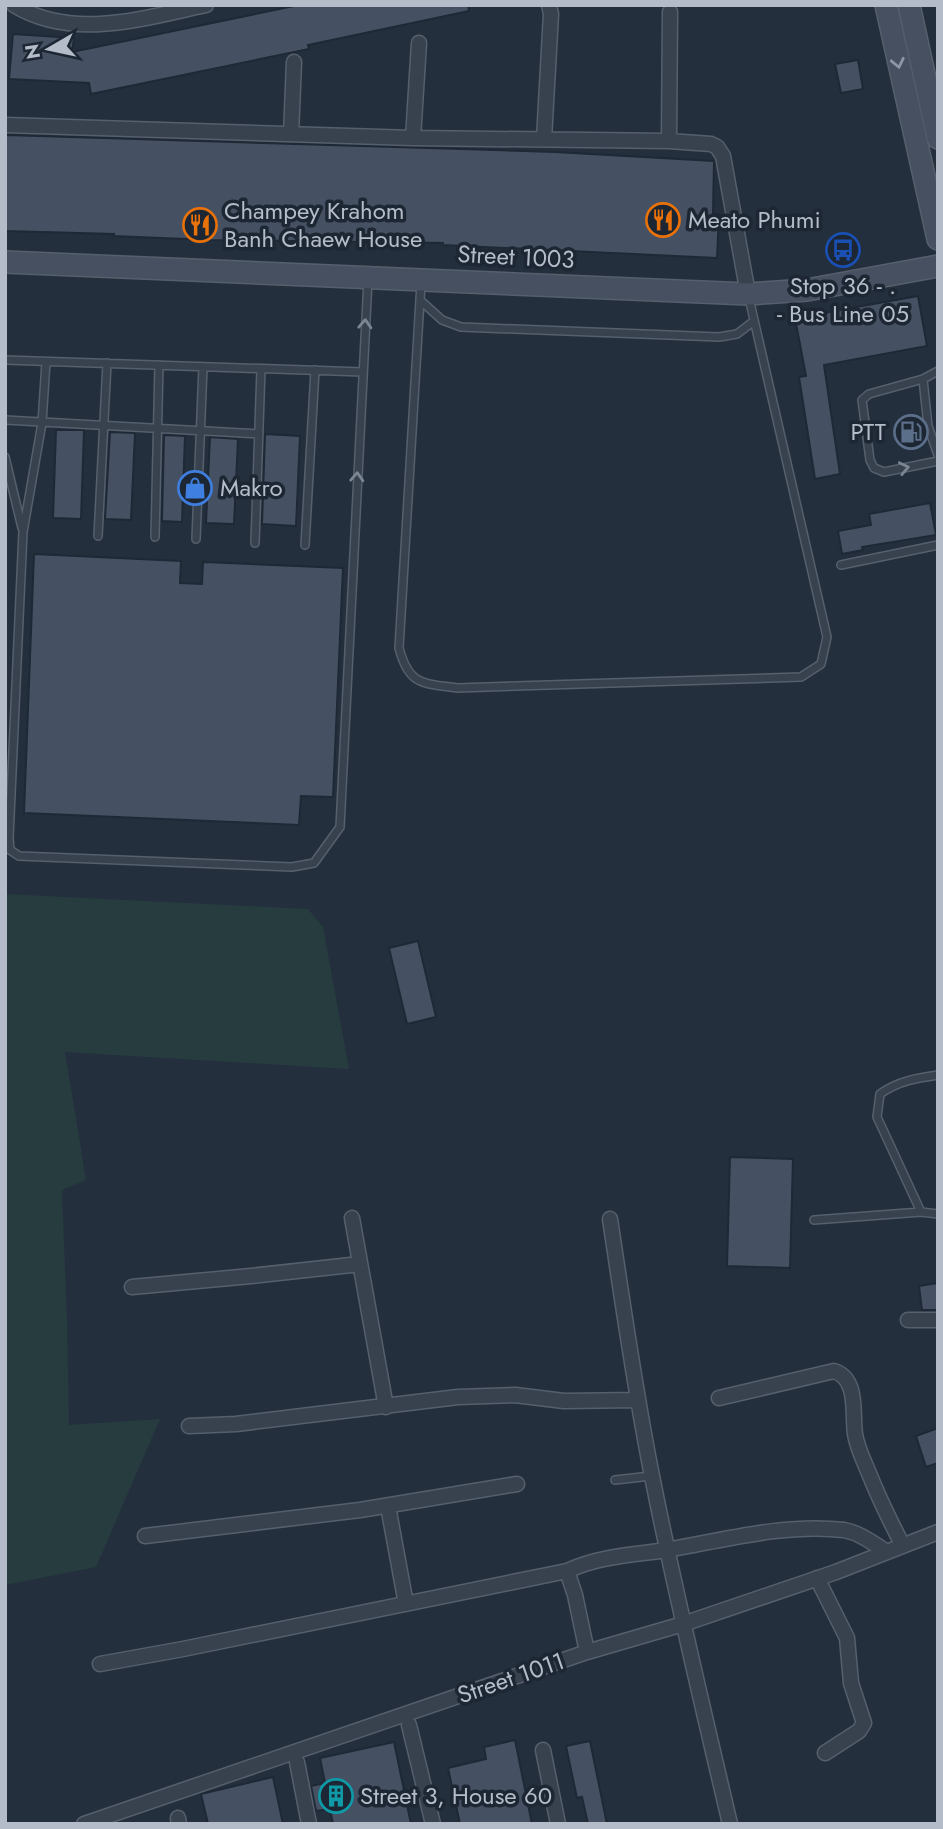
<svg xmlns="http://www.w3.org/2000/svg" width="943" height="1829" viewBox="0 0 943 1829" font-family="Jost,sans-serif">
  <rect width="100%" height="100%" fill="#242f3e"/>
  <!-- green -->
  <path fill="#263c3f" d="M 5,894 L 308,909 L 323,927 L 349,1069 L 65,1052 L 86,1180 L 62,1190 L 67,1320 L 69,1425 L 160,1419 L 96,1567 L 5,1585 Z"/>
  <!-- building -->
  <path fill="#455162" stroke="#1f2835" stroke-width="2" d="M 299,5 L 468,5 L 469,11 L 308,45 L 309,49 L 91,94 L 89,83 L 9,79 L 13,34 L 74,38 L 72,52 Z
    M 858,60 L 863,89 L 841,93 L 835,64 Z
    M 6,135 L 555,152 L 714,161 L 713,214 L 719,214 L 717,258 L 443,245 L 443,243 L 210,240 L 113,236 L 114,234 L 5,231 Z
    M 918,296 L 927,346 L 824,365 L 840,474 L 815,479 L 799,377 L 806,376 L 795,318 Z
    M 56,430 L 84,430 L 81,519 L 53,518 Z
    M 110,432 L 135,433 L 131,520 L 105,519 Z
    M 265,434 L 300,436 L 296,526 L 262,524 Z
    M 164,435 L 185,436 L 182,522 L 162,521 Z
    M 210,437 L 238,439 L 234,524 L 206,523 Z
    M 930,503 L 936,535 L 862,547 L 863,550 L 842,554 L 838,531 L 871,525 L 869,514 Z
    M 34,554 L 181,561 L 180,583 L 202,584 L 203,562 L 343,568 L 333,797 L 301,796 L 299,825 L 24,813 Z
    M 418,941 L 436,1017 L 407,1024 L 389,948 Z
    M 730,1157 L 793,1159 L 790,1268 L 727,1266 Z
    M 938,1283 L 938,1310 L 922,1310 L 919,1286 Z
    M 938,1428 L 938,1463 L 926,1467 L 916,1436 Z
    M 515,1740 L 532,1824 L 460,1824 L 448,1768 L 486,1759 L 484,1747 Z
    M 590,1741 L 607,1824 L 588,1824 L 582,1797 L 577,1798 L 566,1746 Z
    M 394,1742 L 411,1824 L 333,1824 L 330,1809 L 316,1811 L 311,1786 L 325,1783 L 320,1758 Z
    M 273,1777 L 283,1824 L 208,1824 L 201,1794 Z"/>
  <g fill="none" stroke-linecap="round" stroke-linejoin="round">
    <!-- lane casing -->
    <g stroke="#565f6c" stroke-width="10">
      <path id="lane" d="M 421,283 L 399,648 C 409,686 423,683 457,688 L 801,677 L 821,664 L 827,637 L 749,298
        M 420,300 L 442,320 L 461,327 L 719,337 L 737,334 L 754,321
        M 5,360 L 363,372
        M 46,362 L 42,423 L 23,532 L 9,838 L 10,850 L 19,856 L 292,867 L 314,863 L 340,827 L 368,280
        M 938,371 L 923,379 L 928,426 L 938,455
        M 923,379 L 869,394 L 862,400 L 870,460 L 874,468 L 884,472 L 938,461
        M 5,420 L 259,434
        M 5,457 L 22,528
        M 98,536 L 107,363
        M 155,537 L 159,365
        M 196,539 L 203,367
        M 255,543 L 261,369
        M 305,545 L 315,370
        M 841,565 L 938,545
        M 921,1212 L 877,1117 L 880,1094 C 898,1081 917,1078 938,1075
        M 814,1220 L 921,1212 L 938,1214
        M 615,1480 L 651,1476"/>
    </g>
    <!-- street casing -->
    <g stroke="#565f6c" stroke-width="17">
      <path id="street" d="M 14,5 C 73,41 144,18 206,5
        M 5,125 L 413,138 L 669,141 L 711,144 L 717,147 L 723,156 L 748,294
        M 291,134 L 294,62
        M 413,138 L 419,43
        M 544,139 L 551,14 L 549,5
        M 669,141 L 670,12
        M 352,1218 L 386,1407
        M 610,1219 C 623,1305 635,1391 652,1476 C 675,1593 703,1708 730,1824
        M 132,1287 L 251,1276 L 360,1264
        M 908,1320 L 938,1320
        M 719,1398 L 834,1371 C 859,1379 852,1414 855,1434 C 857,1447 863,1459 868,1471 C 878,1496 890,1521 903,1546
        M 189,1426 L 236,1424 L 458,1397 L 515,1395 L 564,1401 L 638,1400
        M 388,1506 L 406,1604
        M 145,1536 L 360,1510 L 517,1484
        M 567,1571 C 599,1556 633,1555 667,1550 C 724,1540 786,1523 844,1530 C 860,1533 873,1543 887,1552
        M 817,1578 L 847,1638 L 851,1683 L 864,1723 L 859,1731 L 825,1753
        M 100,1664 L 183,1649 L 567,1571 L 575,1595 L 587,1652
        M 409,1725 L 433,1824
        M 543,1750 L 558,1824
        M 297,1762 L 309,1824
        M 178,1818 L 179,1824
        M 84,1824 L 587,1652 L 683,1624 L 836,1572 L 938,1532"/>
    </g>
    <!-- secondary casing -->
    <g stroke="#565f6c" stroke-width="24">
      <path id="secondary" d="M 886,5 L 938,239
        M 909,5 L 938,138
        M 5,262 L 748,294 L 807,290 L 938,266"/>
    </g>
    <!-- lane -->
    <use href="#lane" stroke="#38414e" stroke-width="7"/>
    <!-- street -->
    <use href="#street" stroke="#38414e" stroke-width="14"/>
    <!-- secondary -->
    <use href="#secondary" stroke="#465061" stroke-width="21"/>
  </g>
  <!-- one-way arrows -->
  <defs><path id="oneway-chevron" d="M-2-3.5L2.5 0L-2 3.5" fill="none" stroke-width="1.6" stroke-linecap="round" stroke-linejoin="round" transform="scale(1.75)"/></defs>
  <use stroke="#8e96a5" href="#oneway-chevron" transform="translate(898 63) rotate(78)"/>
  <g stroke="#7c8592">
    <use href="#oneway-chevron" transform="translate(365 324) rotate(-87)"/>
    <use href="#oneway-chevron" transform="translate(904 468) rotate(-12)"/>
    <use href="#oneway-chevron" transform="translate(357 477) rotate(-87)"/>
  </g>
  <!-- icons -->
  <defs>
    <g id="restaurant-ring" transform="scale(1.75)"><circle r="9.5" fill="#1d2633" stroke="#e8710a" stroke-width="1.5"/><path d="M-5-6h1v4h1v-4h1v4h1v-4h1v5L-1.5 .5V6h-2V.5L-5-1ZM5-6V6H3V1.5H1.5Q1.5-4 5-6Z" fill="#e8710a"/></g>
    <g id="bus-ring" transform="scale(1.75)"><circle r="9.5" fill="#1d2633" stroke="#1a4fb4" stroke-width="1.5"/><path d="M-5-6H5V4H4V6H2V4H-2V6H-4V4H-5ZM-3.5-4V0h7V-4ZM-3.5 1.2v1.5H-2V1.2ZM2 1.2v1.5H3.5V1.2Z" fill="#1a4fb4"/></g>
    <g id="fuel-ring" transform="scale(1.75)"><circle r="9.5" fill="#1d2633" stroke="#5c6f8a" stroke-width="1.5"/><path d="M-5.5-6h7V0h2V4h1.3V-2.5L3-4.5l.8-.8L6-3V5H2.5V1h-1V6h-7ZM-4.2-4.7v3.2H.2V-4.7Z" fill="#5c6f8a"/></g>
    <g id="shop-ring" transform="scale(1.75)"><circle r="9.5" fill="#1d2633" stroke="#3f7fe0" stroke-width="1.5"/><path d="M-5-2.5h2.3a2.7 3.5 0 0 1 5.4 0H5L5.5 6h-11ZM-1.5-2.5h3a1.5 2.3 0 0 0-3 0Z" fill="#3f7fe0"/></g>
    <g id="building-ring" transform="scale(1.75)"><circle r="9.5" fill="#1d2633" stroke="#0f9aa8" stroke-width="1.5"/><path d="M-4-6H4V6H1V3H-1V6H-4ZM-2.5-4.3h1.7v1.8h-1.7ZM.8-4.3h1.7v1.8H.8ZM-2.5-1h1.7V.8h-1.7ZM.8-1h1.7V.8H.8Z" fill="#0f9aa8"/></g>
  </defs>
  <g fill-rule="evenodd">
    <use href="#restaurant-ring" x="663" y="220"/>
    <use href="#restaurant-ring" x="200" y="225"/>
    <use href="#bus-ring" x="843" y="250"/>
    <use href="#fuel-ring" x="911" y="432"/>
    <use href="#shop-ring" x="195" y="488"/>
    <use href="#building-ring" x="336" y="1796"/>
  </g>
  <g text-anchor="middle" stroke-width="7" stroke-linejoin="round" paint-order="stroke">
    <!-- poi labels -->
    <g font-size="24" fill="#b4bcc9" stroke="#1d2633" text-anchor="start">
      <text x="224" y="219">Champey Krahom<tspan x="224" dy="28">Banh Chaew House</tspan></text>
      <text x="688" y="228">Meato Phumi</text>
      <text x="843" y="294" text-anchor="middle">Stop 36 - .<tspan x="843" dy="28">- Bus Line 05</tspan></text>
      <text x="886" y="440" text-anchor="end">PTT</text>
      <text x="220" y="496">Makro</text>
      <text x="360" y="1804">Street 3, House 60</text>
    </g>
    <!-- street labels -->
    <g font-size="24" fill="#b4bcc9" stroke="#1d2633">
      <text transform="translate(516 257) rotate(3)" y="8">Street 1003</text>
      <text transform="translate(511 1678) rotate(-19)" y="8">Street 1011</text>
    </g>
  </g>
  <!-- border -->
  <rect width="943" height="1829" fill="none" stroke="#b4bcc9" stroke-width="14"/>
  <!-- north arrow -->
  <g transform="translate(49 49) rotate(261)" stroke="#1d2633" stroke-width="5" paint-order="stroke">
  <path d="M0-5L12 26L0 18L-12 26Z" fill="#b4bcc9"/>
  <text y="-10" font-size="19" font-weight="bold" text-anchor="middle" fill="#b4bcc9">N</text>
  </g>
</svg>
